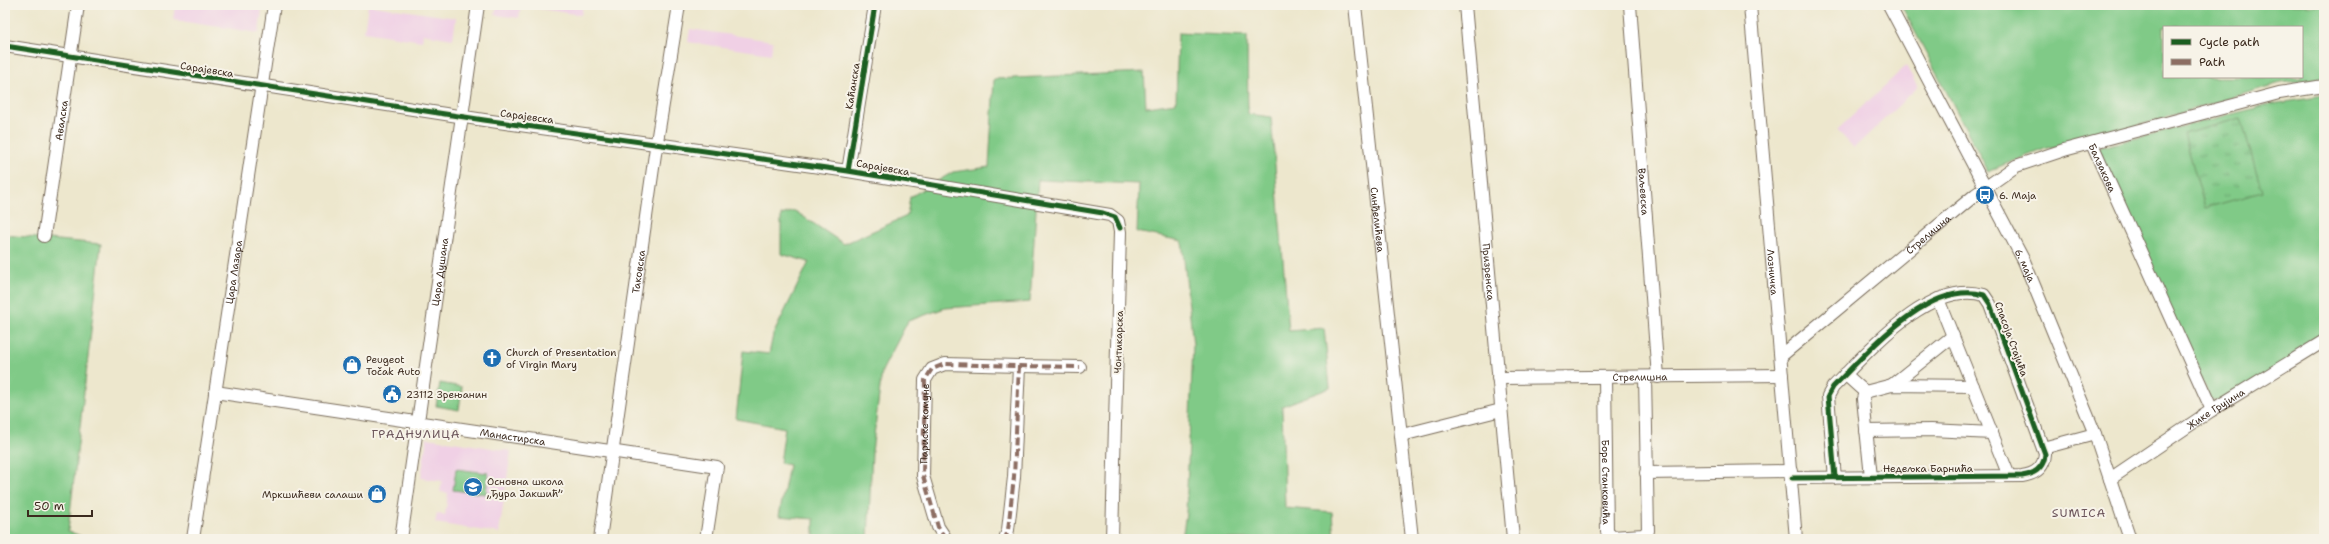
<svg xmlns="http://www.w3.org/2000/svg" width="2329" height="544" viewBox="0 0 2329 544" font-family="'Shantell Sans',sans-serif">
  <defs>
    <pattern id="park-tufts" width="24" height="20" patternUnits="userSpaceOnUse"><rect width="24" height="20" fill="#80ca87"/><path d="M3 7l-1-3M5 7V3M7 7l1-3M15 17l-1-3M17 17v-4M19 17l1-3" fill="none" stroke="#6aa46e"/></pattern>
  </defs>
  <rect width="100%" height="100%" fill="#f7f3e8"/>
  <filter id="ink" filterUnits="userSpaceOnUse"><feTurbulence type="fractalNoise" baseFrequency=".025" numOctaves="2"/><feDisplacementMap in="SourceGraphic" scale="8" xChannelSelector="R" yChannelSelector="G"/><feConvolveMatrix kernelMatrix="1 2 1 2 8 2 1 2 1" color-interpolation-filters="sRGB"/></filter>
  <filter id="wash" filterUnits="userSpaceOnUse"><feTurbulence type="fractalNoise" baseFrequency=".012" numOctaves="4" result="noise"/><feDisplacementMap in="SourceGraphic" scale="16" xChannelSelector="R" yChannelSelector="G"/><feGaussianBlur stdDeviation="0.9" result="paint"/><feColorMatrix in="noise" values="0 0 0 0 0 0 0 0 0 0 0 0 0 0 0 0 0 1.4 0 .05"/><feComposite in="paint" operator="in"/></filter>
  <g filter="url(#wash)">
    <rect width="100%" height="100%" fill="#ede7cd"/>
    <!-- built -->
    <path fill="#f0d0e5" d="M 175,5 L 233,5 L 262,9 L 259,33 L 173,20 Z
      M 368,5 L 456,18 L 453,39 L 423,34 L 422,41 L 364,32 Z
      M 497,5 L 583,5 L 581,15 L 521,6 L 519,18 L 495,15 Z
      M 690,29 L 773,41 L 771,54 L 688,42 Z
      M 1906,66 L 1918,87 L 1854,148 L 1837,130 Z
      M 427,438 L 511,451 L 499,533 L 435,523 L 437,514 L 445,515 L 448,493 L 440,492 L 442,481 L 421,478 Z"/>
    <!-- green -->
    <path fill="#80ca87" stroke="#5e7a52" fill-rule="evenodd" d="M 1901,5 L 2324,5 L 2324,78 L 2280,83 L 2083,142 L 2047,148 L 1988,171 ZM 2164,27 L 2302,27 L 2302,77 L 2164,77 Z
      M 1178,33 L 1247,36 L 1248,114 L 1271,117 L 1289,331 L 1324,328 L 1330,388 L 1282,406 L 1285,508 L 1332,512 L 1334,539 L 1182,539 L 1186,513 L 1193,345 L 1182,241 L 1137,232 L 1139,184 L 1038,180 L 1030,302 L 945,308 L 908,321 L 882,371 L 872,452 L 868,539 L 814,539 L 814,519 L 779,516 L 789,465 L 780,463 L 785,428 L 736,419 L 743,351 L 769,354 L 773,335 L 809,262 L 781,254 L 781,215 L 795,211 L 844,244 L 907,216 L 910,197 L 953,172 L 989,167 L 994,79 L 1144,72 L 1146,107 L 1176,103 Z
      M 2324,96 L 2324,340 L 2219,401 L 2210,399 L 2097,148 L 2272,104 Z
      M 5,235 L 101,244 L 68,531 L 88,539 L 5,539 Z
      M 456,469 L 488,473 L 486,494 L 453,490 Z"/>
    <!-- park -->
    <path fill="url(#park-tufts)" stroke="#5e7a52" d="M 2241,118 L 2262,192 L 2205,208 L 2184,134 Z
      M 440,383 L 462,387 L 459,410 L 436,406 Z"/>
  </g>
  <g filter="url(#ink)">
    <g fill="none" stroke-linecap="round" stroke-linejoin="round">
      <!-- minor casing -->
      <g stroke="#796c5b" stroke-width="14">
        <g id="minor">
          <path id="s1" d="M 1355,5 L 1412,539"/>
          <path id="s2" d="M 1465,5 L 1513,539"/>
          <path id="s3" d="M 1630,5 L 1658,377"/>
          <path id="s4" d="M 1750,5 L 1796,539"/>
          <path id="s5" d="M 1889,5 L 2024,261 L 2095,434 L 2130,539"/>
          <path d="M 5,46 L 484,120 L 848,171 L 1110,215 L 1118,221 L 1120,232 L 1112,539"/>
          <path id="s6" d="M 2092,144 L 2212,410"/>
          <path d="M 848,171 L 875,5"/>
          <path id="s7" d="M 44,236 L 78,5"/>
          <path d="M 1938,299 L 2009,476"/>
          <path id="s8" d="M 1781,356 L 1975,195 L 2016,166 L 2064,150 L 2279,93 L 2324,86"/>
          <path d="M 1019,366 L 1080,367"/>
          <path d="M 1845,374 L 1865,392"/>
          <path id="s9" d="M 1605,377 L 1607,532 L 1612,537 L 1643,535 L 1648,531 L 1645,377"/>
          <path id="s10" d="M 1498,378 L 1782,375"/>
          <path d="M 1892,385 L 1953,336"/>
          <path id="s11" d="M 215,392 L 717,467 L 706,539"/>
          <path d="M 1866,431 L 1931,430 L 1992,433"/>
          <path d="M 1402,435 L 1501,410"/>
          <path d="M 2043,448 L 2095,434"/>
          <path d="M 1646,473 L 1791,471"/>
          <path d="M 1871,477 L 1863,399 L 1865,392 L 1892,385 L 1973,386"/>
          <path d="M 1792,478 C 1869,478 1946,476 2022,476 C 2035,474 2044,468 2045,454 L 1990,304 L 1984,295 C 1929,279 1868,352 1833,387 L 1828,396 L 1835,478"/>
          <path id="s12" d="M 2110,479 L 2212,410 L 2324,341"/>
          <path id="s13" d="M 193,539 L 274,5"/>
          <path id="s14" d="M 401,539 L 478,5"/>
          <path id="s15" d="M 600,539 L 655,154 L 679,5"/>
          <path d="M 946,539 L 938,527 L 923,476 L 925,380 L 932,369 L 945,364 L 1019,366 L 1014,477 L 1008,530 L 1005,539"/>
        </g>
      </g>
      <!-- minor -->
      <use href="#minor" stroke="#fff" stroke-width="12"/>
      <!-- quiet -->
      <g stroke="#8d6e63" stroke-width="4" stroke-dasharray="8 4" stroke-linecap="butt">
        <path d="M 1019,366 L 1080,367"/>
        <path id="s16" d="M 946,539 L 938,527 L 923,476 L 925,380 L 932,369 L 945,364 L 1019,366 L 1014,477 L 1008,530 L 1005,539"/>
      </g>
      <!-- cycleway casing -->
      <g stroke="#f7f3e8" stroke-width="8">
        <path id="cycleway" d="M 5,46 L 484,120 L 848,171 L 1103,213 L 1115,217 L 1120,228
          M 848,171 L 875,5
          M 1792,478 C 1869,478 1946,476 2022,476 C 2035,474 2044,468 2045,454 L 1990,304 L 1984,295 C 1929,279 1868,352 1833,387 L 1828,396 L 1835,478"/>
      </g>
      <!-- cycleway -->
      <use href="#cycleway" stroke="#1b5e20" stroke-width="5"/>
    </g>
  </g>
  <!-- icons -->
  <defs>
    <g id="bus-disc" transform="scale(1)"><circle r="9.5" fill="#1f6fb2" stroke="#f7f3e8"/><path d="M-5-6H5V4H4V6H2V4H-2V6H-4V4H-5ZM-3.5-4V0h7V-4ZM-3.5 1.2v1.5H-2V1.2ZM2 1.2v1.5H3.5V1.2Z" fill="#fff"/></g>
    <g id="church-disc" transform="scale(1)"><circle r="9.5" fill="#1f6fb2" stroke="#f7f3e8"/><path d="M-1.2-6h2.4v3.5h3.3v2.4h-3.3V6h-2.4V-.1h-3.3v-2.4h3.3Z" fill="#fff"/></g>
    <g id="shop-disc" transform="scale(1)"><circle r="9.5" fill="#1f6fb2" stroke="#f7f3e8"/><path d="M-5-2.5h2.3a2.7 3.5 0 0 1 5.4 0H5L5.5 6h-11ZM-1.5-2.5h3a1.5 2.3 0 0 0-3 0Z" fill="#fff"/></g>
    <g id="civic-disc" transform="scale(1)"><circle r="9.5" fill="#1f6fb2" stroke="#f7f3e8"/><path d="M-.6-6.5H3V-4.5H.6V-3L4-1V1h2V6H-6V1h2V-1L-.6-3ZM-1.2 2.5V6h2.4V2.5Z" fill="#fff"/></g>
    <g id="school-disc" transform="scale(1)"><circle r="9.5" fill="#1f6fb2" stroke="#f7f3e8"/><path d="M0-5L7-2L0 1L-7-2ZM-4 1L0 2.5L4 1V4Q0 6-4 4Z" fill="#fff"/></g>
  </defs>
  <g fill-rule="evenodd">
    <use href="#bus-disc" x="1985" y="195"/>
    <use href="#church-disc" x="492" y="358"/>
    <use href="#shop-disc" x="352" y="365"/>
    <use href="#civic-disc" x="392" y="394"/>
    <use href="#school-disc" x="473" y="487"/>
    <use href="#shop-disc" x="377" y="494"/>
  </g>
  <g text-anchor="middle" stroke-width="4" stroke-linejoin="round" paint-order="stroke">
    <!-- street labels -->
    <g font-size="10" fill="#3b2a1e" stroke="#f7f3e8">
      <text transform="translate(207 69) rotate(9)" y="4">Сарајевска</text>
      <text transform="translate(852 86) rotate(-81)" y="4">Каћанска</text>
      <text transform="translate(527 116) rotate(8)" y="4">Сарајевска</text>
      <text dy="4" stroke="none"><textPath href="#s7" startOffset="117">Авалска</textPath></text>
      <text transform="translate(883 167) rotate(10)" y="4">Сарајевска</text>
      <text dy="4" stroke="none"><textPath href="#s6" startOffset="26">Балзакова</textPath></text>
      <text dy="4" stroke="none"><textPath href="#s3" startOffset="187">Ваљевска</textPath></text>
      <text dy="4" stroke="none"><textPath href="#s1" startOffset="216">Синђелићева</textPath></text>
      <text dy="4" stroke="none"><textPath href="#s8" startOffset="191">Стрелишна</textPath></text>
      <text dy="4" stroke="none"><textPath href="#s5" startOffset="294">6. маја</textPath></text>
      <text dy="4" stroke="none"><textPath href="#s13" startOffset="270">Цара Лазара</textPath></text>
      <text dy="4" stroke="none"><textPath href="#s14" startOffset="270">Цара Душана</textPath></text>
      <text dy="4" stroke="none"><textPath href="#s15" startOffset="270">Таковска</textPath></text>
      <text dy="4" stroke="none"><textPath href="#s2" startOffset="268">Призренска</textPath></text>
      <text dy="4" stroke="none"><textPath href="#s4" startOffset="268">Лозничка</textPath></text>
      <text transform="translate(2012 339) rotate(70)" y="4">Спасоја Стајића</text>
      <text transform="translate(1118 342) rotate(-88)" y="4">Чонтикарска</text>
      <text dy="4" stroke="none"><textPath href="#s10" startOffset="142">Стрелишна</textPath></text>
      <text dy="4" stroke="none"><textPath href="#s12" startOffset="127">Жике Грујина</textPath></text>
      <text dy="4" stroke="none"><textPath href="#s16" startOffset="120">Париске комуне</textPath></text>
      <text dy="4" stroke="none"><textPath href="#s11" startOffset="301">Манастирска</textPath></text>
      <text x="1928" y="472">Недељка Барнића</text>
      <text dy="4" stroke="none"><textPath href="#s9" startOffset="105">Боре Станковића</textPath></text>
    </g>
    <!-- poi labels -->
    <g font-size="10" fill="#3b2a1e" stroke="#f7f3e8" text-anchor="start">
      <text x="1999" y="199">6. Маја</text>
      <text x="506" y="356">Church of Presentation<tspan x="506" dy="12">of Virgin Mary</tspan></text>
      <text x="366" y="363">Peugeot<tspan x="366" dy="12">Točak Auto</tspan></text>
      <text x="406" y="398">23112 Зрењанин</text>
      <text x="487" y="485">Основна школа<tspan x="487" dy="12">„Ђура Јакшић”</tspan></text>
      <text x="363" y="498" text-anchor="end">Мркшићеви салаши</text>
    </g>
    <!-- quarter labels -->
    <g font-size="12" letter-spacing="1" fill="#6c555b" stroke="#f7f3e8">
      <text x="416" y="438">ГРАДНУЛИЦА</text>
      <text x="2079" y="517">SUMICA</text>
    </g>
  </g>
  <!-- margin -->
  <rect width="2329" height="544" fill="none" stroke="#f7f3e8" stroke-width="20"/>
  <!-- legend -->
  <rect x="2163" y="26" width="140" height="52" fill="#f7f3e8" stroke="#aca397"/>
  <rect x="2171" y="39" width="20" height="6" fill="#1b5e20" stroke="#aca397"/>
  <text x="2199" y="46" font-size="12" fill="#3b2a1e">Cycle path</text>
  <rect x="2171" y="59" width="20" height="6" fill="#8d6e63" stroke="#aca397"/>
  <text x="2199" y="66" font-size="12" fill="#3b2a1e">Path</text>
  <!-- scale -->
  <path d="M28 510v6h64v-6" fill="none" stroke="#3b2a1e" stroke-width="2"/>
  <text x="34" y="510" font-size="12" fill="#3b2a1e" stroke="#f7f3e8" stroke-width="3" paint-order="stroke">50 m</text>
</svg>
